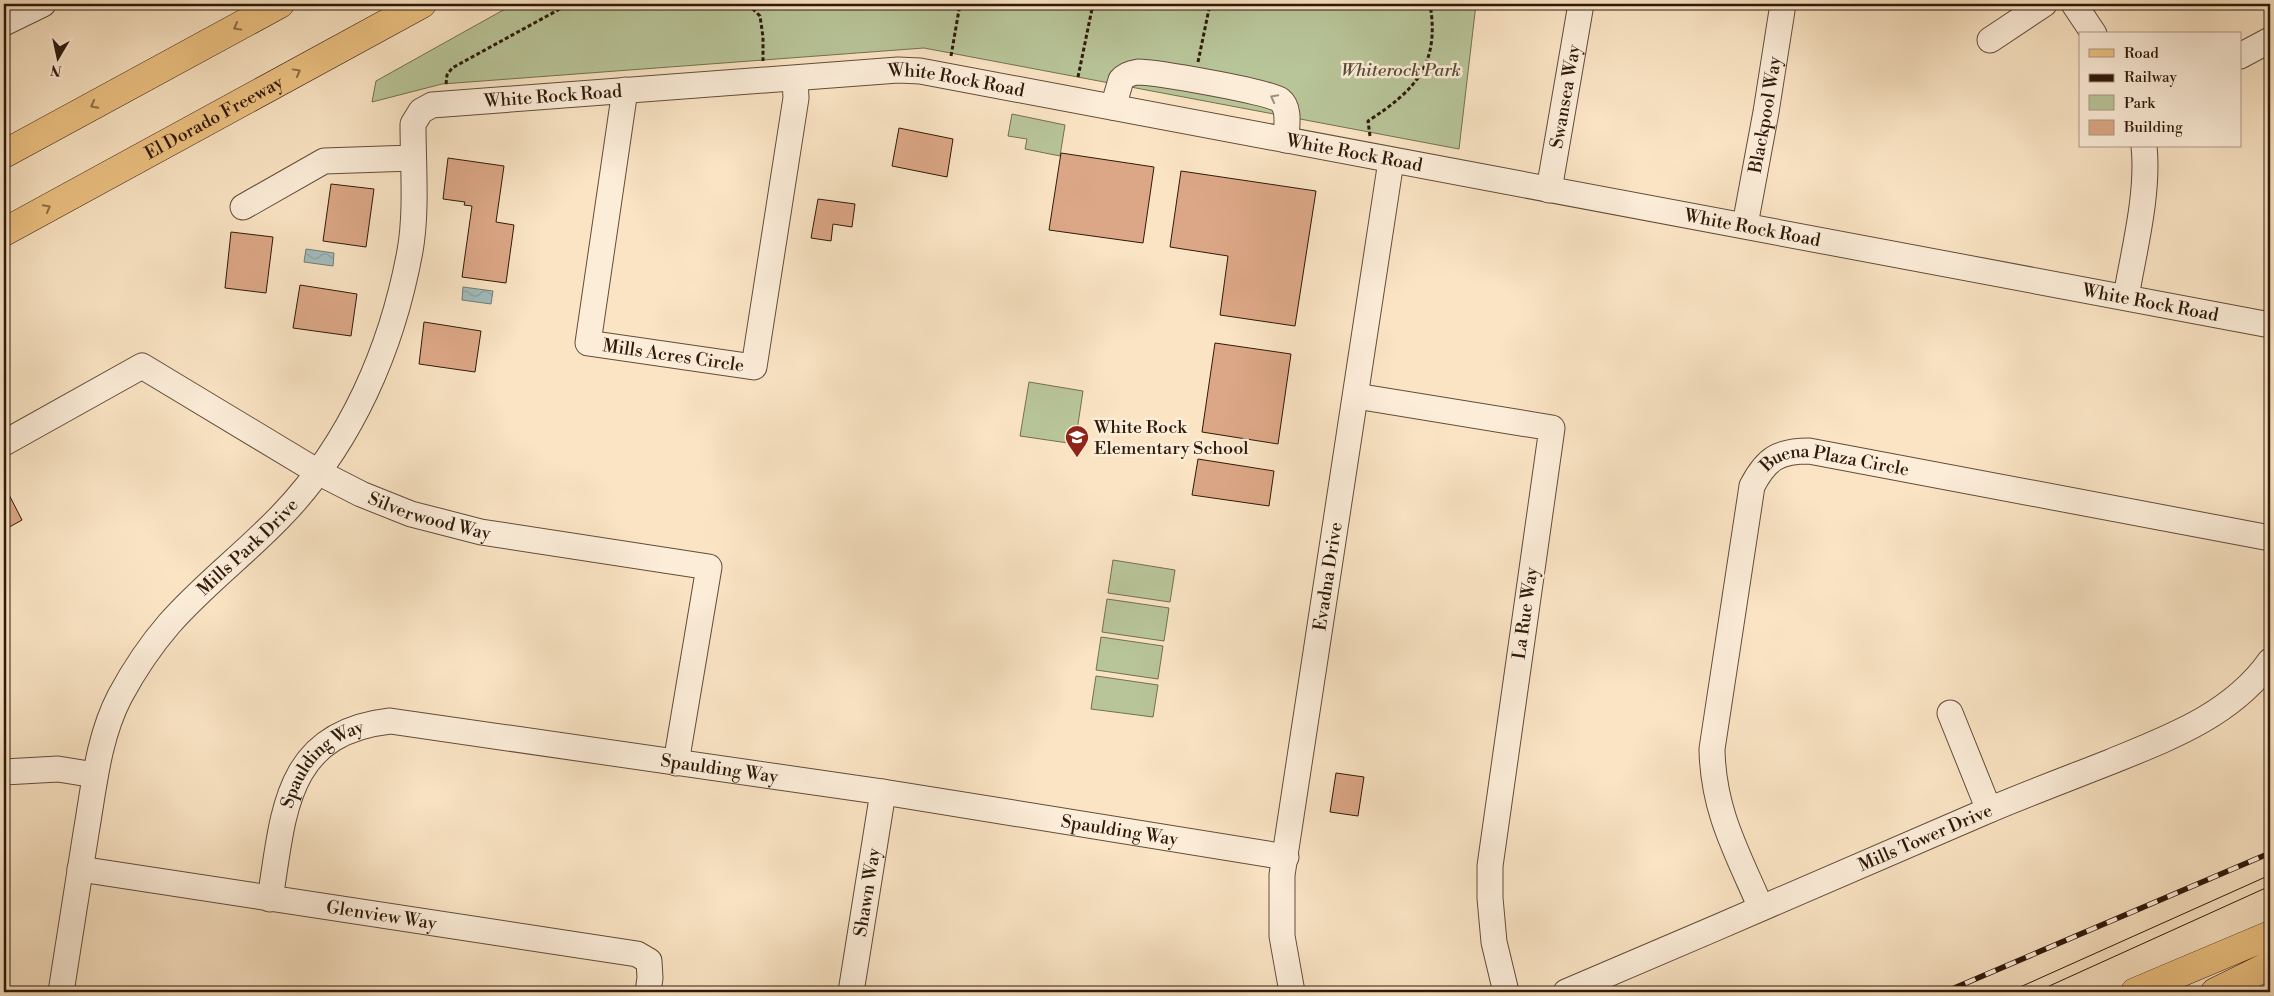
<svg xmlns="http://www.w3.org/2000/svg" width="2274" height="996" viewBox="0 0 2274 996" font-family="'Libre Bodoni',serif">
  <defs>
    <pattern id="water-waves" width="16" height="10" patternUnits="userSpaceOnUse" patternTransform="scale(1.25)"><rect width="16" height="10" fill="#a1bcbd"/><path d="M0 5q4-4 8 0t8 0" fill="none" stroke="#8ba1a1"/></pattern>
  </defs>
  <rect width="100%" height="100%" fill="#fae4c4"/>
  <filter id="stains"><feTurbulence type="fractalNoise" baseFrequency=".004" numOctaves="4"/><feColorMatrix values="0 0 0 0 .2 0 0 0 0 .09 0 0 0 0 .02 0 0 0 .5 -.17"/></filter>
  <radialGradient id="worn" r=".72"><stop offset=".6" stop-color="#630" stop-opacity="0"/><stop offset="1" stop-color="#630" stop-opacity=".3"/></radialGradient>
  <!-- green -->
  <path fill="#b8c599" stroke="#746f52" d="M 514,4 L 1476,4 L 1459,149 L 924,48 L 442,84 L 372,102 L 376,81 Z
    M 1012,114 L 1065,125 L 1060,156 L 1025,149 L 1027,139 L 1008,136 Z
    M 1029,382 L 1083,391 L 1075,444 L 1020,436 Z
    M 1113,560 L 1175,570 L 1170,602 L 1108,593 Z
    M 1107,599 L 1169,608 L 1164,641 L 1102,632 Z
    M 1101,637 L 1163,646 L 1158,679 L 1096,670 Z
    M 1096,676 L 1158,685 L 1153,717 L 1091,709 Z"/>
  <!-- water -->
  <path fill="url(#water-waves)" stroke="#737b76" d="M 306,249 L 334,253 L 333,266 L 304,262 Z
    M 463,287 L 493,291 L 491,304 L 462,300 Z"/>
  <!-- building -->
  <path fill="#dca786" stroke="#2f190b" d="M 899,128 L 953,139 L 947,177 L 892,166 Z
    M 1061,153 L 1154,167 L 1143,243 L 1049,230 Z
    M 448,158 L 504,166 L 496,222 L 514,225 L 506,283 L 462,277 L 472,206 L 464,205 L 465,202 L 443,199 Z
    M 1181,171 L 1316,191 L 1295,326 L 1220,315 L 1228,256 L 1170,247 Z
    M 331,184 L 374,189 L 366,247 L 323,241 Z
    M 818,199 L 855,204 L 852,227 L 833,224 L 831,241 L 811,238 Z
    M 231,232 L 273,237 L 266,293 L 225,288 Z
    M 300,285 L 357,294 L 351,336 L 293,328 Z
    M 424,322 L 481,331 L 475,372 L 419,364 Z
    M 1215,343 L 1291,354 L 1278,444 L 1202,432 Z
    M 1198,459 L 1274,471 L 1269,506 L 1192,495 Z
    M 4,485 L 22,520 L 4,530 Z
    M 1336,773 L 1364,777 L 1358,816 L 1330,812 Z"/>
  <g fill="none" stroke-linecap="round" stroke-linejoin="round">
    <!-- minor casing -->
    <g stroke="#624c39" stroke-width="27">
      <g id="minor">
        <path d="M 2074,4 L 2094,34"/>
        <path d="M 4,23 L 43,4"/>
        <path d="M 1990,40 L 2044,4"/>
        <path d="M 2240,56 L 2270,40"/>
        <path id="s1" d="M 625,90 L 588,343 L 754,367 L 796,98 L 795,79"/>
        <path d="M 1113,107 L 1121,80 C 1125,75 1131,73 1138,72 C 1155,72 1271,92 1280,100 C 1291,109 1286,128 1286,140"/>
        <path id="s2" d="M 1549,190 L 1581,4"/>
        <path d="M 243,207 L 324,161 L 413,158"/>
        <path id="s3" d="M 1745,225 L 1766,112 L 1783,4"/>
        <path d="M 2126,297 C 2134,250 2149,193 2144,146"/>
        <path d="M 1356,396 L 1552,428 L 1490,866 L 1490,898 L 1494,942 L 1506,992"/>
        <path id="s4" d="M 4,443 L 142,366 L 318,472 L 361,494 L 411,514 L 481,532 L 709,567 L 676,763"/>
        <path d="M 1950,713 L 1989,810"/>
        <path d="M 4,772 L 58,769 L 95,775"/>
        <path id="s5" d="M 80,869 L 637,954 L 649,961 L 650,978 L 648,992"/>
        <path id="s6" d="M 270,899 C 284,813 284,733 390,721 L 883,792 L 1286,857"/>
        <path id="s7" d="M 1761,908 C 1737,852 1713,811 1712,749 L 1752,486 C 1766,459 1778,451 1809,451 L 2270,538"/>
        <path id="s8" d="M 61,992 C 69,939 78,886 86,833 C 94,787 98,738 120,696 C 134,670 150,646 169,624 C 203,585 246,553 282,515 C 351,443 392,349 410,251 C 417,212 413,165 413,124 L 421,111 L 432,105 L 898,70 L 920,71 L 2270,325"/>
        <path id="s9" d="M 851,992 L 883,792"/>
        <path id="s10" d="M 1292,992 L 1282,936 L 1282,875 L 1391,161"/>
        <path id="s11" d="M 1566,992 C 1705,933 1843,873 1982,813 C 2024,795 2067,779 2110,762 C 2169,738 2232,715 2270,661"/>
      </g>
    </g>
    <!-- major casing -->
    <g stroke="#2f190b" stroke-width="29">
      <path id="major" d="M 2135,992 L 2270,935
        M 2215,992 L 2270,965"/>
    </g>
    <!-- highway casing -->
    <g stroke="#2f190b" stroke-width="29">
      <g id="highway">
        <path d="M 4,154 L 280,4"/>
        <path id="s12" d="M 4,232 L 422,4"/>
      </g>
    </g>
    <!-- path -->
    <path stroke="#2f190b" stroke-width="3" stroke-dasharray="4 2.5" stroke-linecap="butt" d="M 748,4 L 760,16 L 763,37 L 763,61
      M 951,56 L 960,4
      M 1198,62 L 1210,4
      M 1078,77 L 1093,4
      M 446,84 L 447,75 L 452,68 L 569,4
      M 1370,136 L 1368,121 C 1416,90 1440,64 1430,4"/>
    <!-- minor -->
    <use href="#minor" stroke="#fcedd9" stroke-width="25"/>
    <!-- major -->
    <use href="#major" stroke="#edc282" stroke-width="28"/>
    <!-- highway -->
    <use href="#highway" stroke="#edc282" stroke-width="28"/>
    <!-- tram -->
    <path stroke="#2f190b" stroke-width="1" d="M 2009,992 L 2270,875
      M 2036,992 L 2270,886"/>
    <!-- rail casing -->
    <g stroke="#2f190b" stroke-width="5.5">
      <path id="rail" d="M 1945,992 L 2270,853"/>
    </g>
    <!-- rail -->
    <use href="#rail" stroke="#fcedd9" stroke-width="4" stroke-dasharray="11" stroke-linecap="butt"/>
  </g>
  <!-- one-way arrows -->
  <defs><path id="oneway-chevron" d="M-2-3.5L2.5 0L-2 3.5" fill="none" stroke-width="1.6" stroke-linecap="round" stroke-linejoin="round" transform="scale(1.25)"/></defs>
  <g stroke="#8e6e46">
    <use href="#oneway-chevron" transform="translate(237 27) rotate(151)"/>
    <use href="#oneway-chevron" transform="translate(297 72) rotate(-29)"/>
    <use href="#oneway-chevron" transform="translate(94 105) rotate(152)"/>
    <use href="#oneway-chevron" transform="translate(47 208) rotate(-28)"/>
  </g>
  <use stroke="#a08e7c" href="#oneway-chevron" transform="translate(1274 98) rotate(-152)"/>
  <!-- icons -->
  <defs>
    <g id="school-pin" transform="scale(1.25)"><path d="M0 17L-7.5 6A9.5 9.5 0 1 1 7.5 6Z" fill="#8f2418" stroke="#fcedd9"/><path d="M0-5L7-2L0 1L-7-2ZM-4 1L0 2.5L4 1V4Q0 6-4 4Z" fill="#fff"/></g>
  </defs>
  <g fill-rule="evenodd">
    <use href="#school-pin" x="1077" y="437"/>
  </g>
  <g text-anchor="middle" stroke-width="5" stroke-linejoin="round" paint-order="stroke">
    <!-- park labels -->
    <g font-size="18" font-style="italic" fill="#584d36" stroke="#fcedd9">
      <text x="1401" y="76">Whiterock Park</text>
    </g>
    <!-- street labels -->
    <g font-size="18" fill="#2f190b" stroke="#fcedd9">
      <text dy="6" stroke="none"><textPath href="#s8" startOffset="1526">White Rock Road</textPath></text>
      <text dy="6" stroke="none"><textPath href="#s8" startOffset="1121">White Rock Road</textPath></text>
      <text dy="6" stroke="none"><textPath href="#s2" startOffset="95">Swansea Way</textPath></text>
      <text dy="6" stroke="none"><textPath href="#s3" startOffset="112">Blackpool Way</textPath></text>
      <text dy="6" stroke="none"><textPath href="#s12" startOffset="239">El Dorado Freeway</textPath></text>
      <text dy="6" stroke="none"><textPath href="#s8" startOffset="1931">White Rock Road</textPath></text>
      <text dy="6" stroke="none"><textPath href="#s8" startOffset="2336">White Rock Road</textPath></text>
      <text dy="6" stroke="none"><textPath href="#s8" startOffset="2741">White Rock Road</textPath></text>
      <text dy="6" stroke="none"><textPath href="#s1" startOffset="342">Mills Acres Circle</textPath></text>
      <text dy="6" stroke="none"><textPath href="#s7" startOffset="531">Buena Plaza Circle</textPath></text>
      <text dy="6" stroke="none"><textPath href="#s4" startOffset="484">Silverwood Way</textPath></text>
      <text dy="6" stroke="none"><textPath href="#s8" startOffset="500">Mills Park Drive</textPath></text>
      <text dy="6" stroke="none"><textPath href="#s10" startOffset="420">Evadna Drive</textPath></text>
      <text transform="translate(1525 613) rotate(-82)" y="6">La Rue Way</text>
      <text dy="6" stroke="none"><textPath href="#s6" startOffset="152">Spaulding Way</textPath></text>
      <text dy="6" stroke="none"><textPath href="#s6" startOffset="571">Spaulding Way</textPath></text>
      <text dy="6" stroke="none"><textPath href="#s6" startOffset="976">Spaulding Way</textPath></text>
      <text dy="6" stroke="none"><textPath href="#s11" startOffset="391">Mills Tower Drive</textPath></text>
      <text dy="6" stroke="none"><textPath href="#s9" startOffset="101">Shawn Way</textPath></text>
      <text dy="6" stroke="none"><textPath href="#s5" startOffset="305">Glenview Way</textPath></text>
    </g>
    <!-- poi labels -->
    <g font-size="18" fill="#2f190b" stroke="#fcedd9" text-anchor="start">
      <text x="1094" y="433">White Rock<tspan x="1094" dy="21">Elementary School</tspan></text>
    </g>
  </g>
  <!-- margin -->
  <rect width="2274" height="996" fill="none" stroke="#fae4c4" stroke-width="20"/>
  <rect x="5" y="5" width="2264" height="986" fill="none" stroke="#2f190b" stroke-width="2.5"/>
  <rect x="10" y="10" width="2254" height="976" fill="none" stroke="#2f190b"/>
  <!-- legend -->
  <rect x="2079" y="32" width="162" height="115" fill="#fcedd9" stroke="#aa9887"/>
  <rect x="2089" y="49" width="25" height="8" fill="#edc282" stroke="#aa9887"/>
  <text x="2124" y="58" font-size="15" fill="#2f190b">Road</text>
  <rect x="2089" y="74" width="25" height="8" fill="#2f190b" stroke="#aa9887"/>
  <text x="2124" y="82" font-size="15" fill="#2f190b">Railway</text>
  <rect x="2089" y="95" width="25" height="15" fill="#b8c599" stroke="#aa9887"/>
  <text x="2124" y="108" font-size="15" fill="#2f190b">Park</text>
  <rect x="2089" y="120" width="25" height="15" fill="#dca786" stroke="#aa9887"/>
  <text x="2124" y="132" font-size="15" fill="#2f190b">Building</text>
  <!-- north arrow -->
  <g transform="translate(58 58) rotate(189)" stroke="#fcedd9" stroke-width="4" paint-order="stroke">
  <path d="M0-4L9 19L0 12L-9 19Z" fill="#2f190b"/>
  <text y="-8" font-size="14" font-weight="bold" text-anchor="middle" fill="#2f190b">N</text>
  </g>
  <rect width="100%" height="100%" filter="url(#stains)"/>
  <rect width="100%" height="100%" fill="url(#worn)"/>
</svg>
